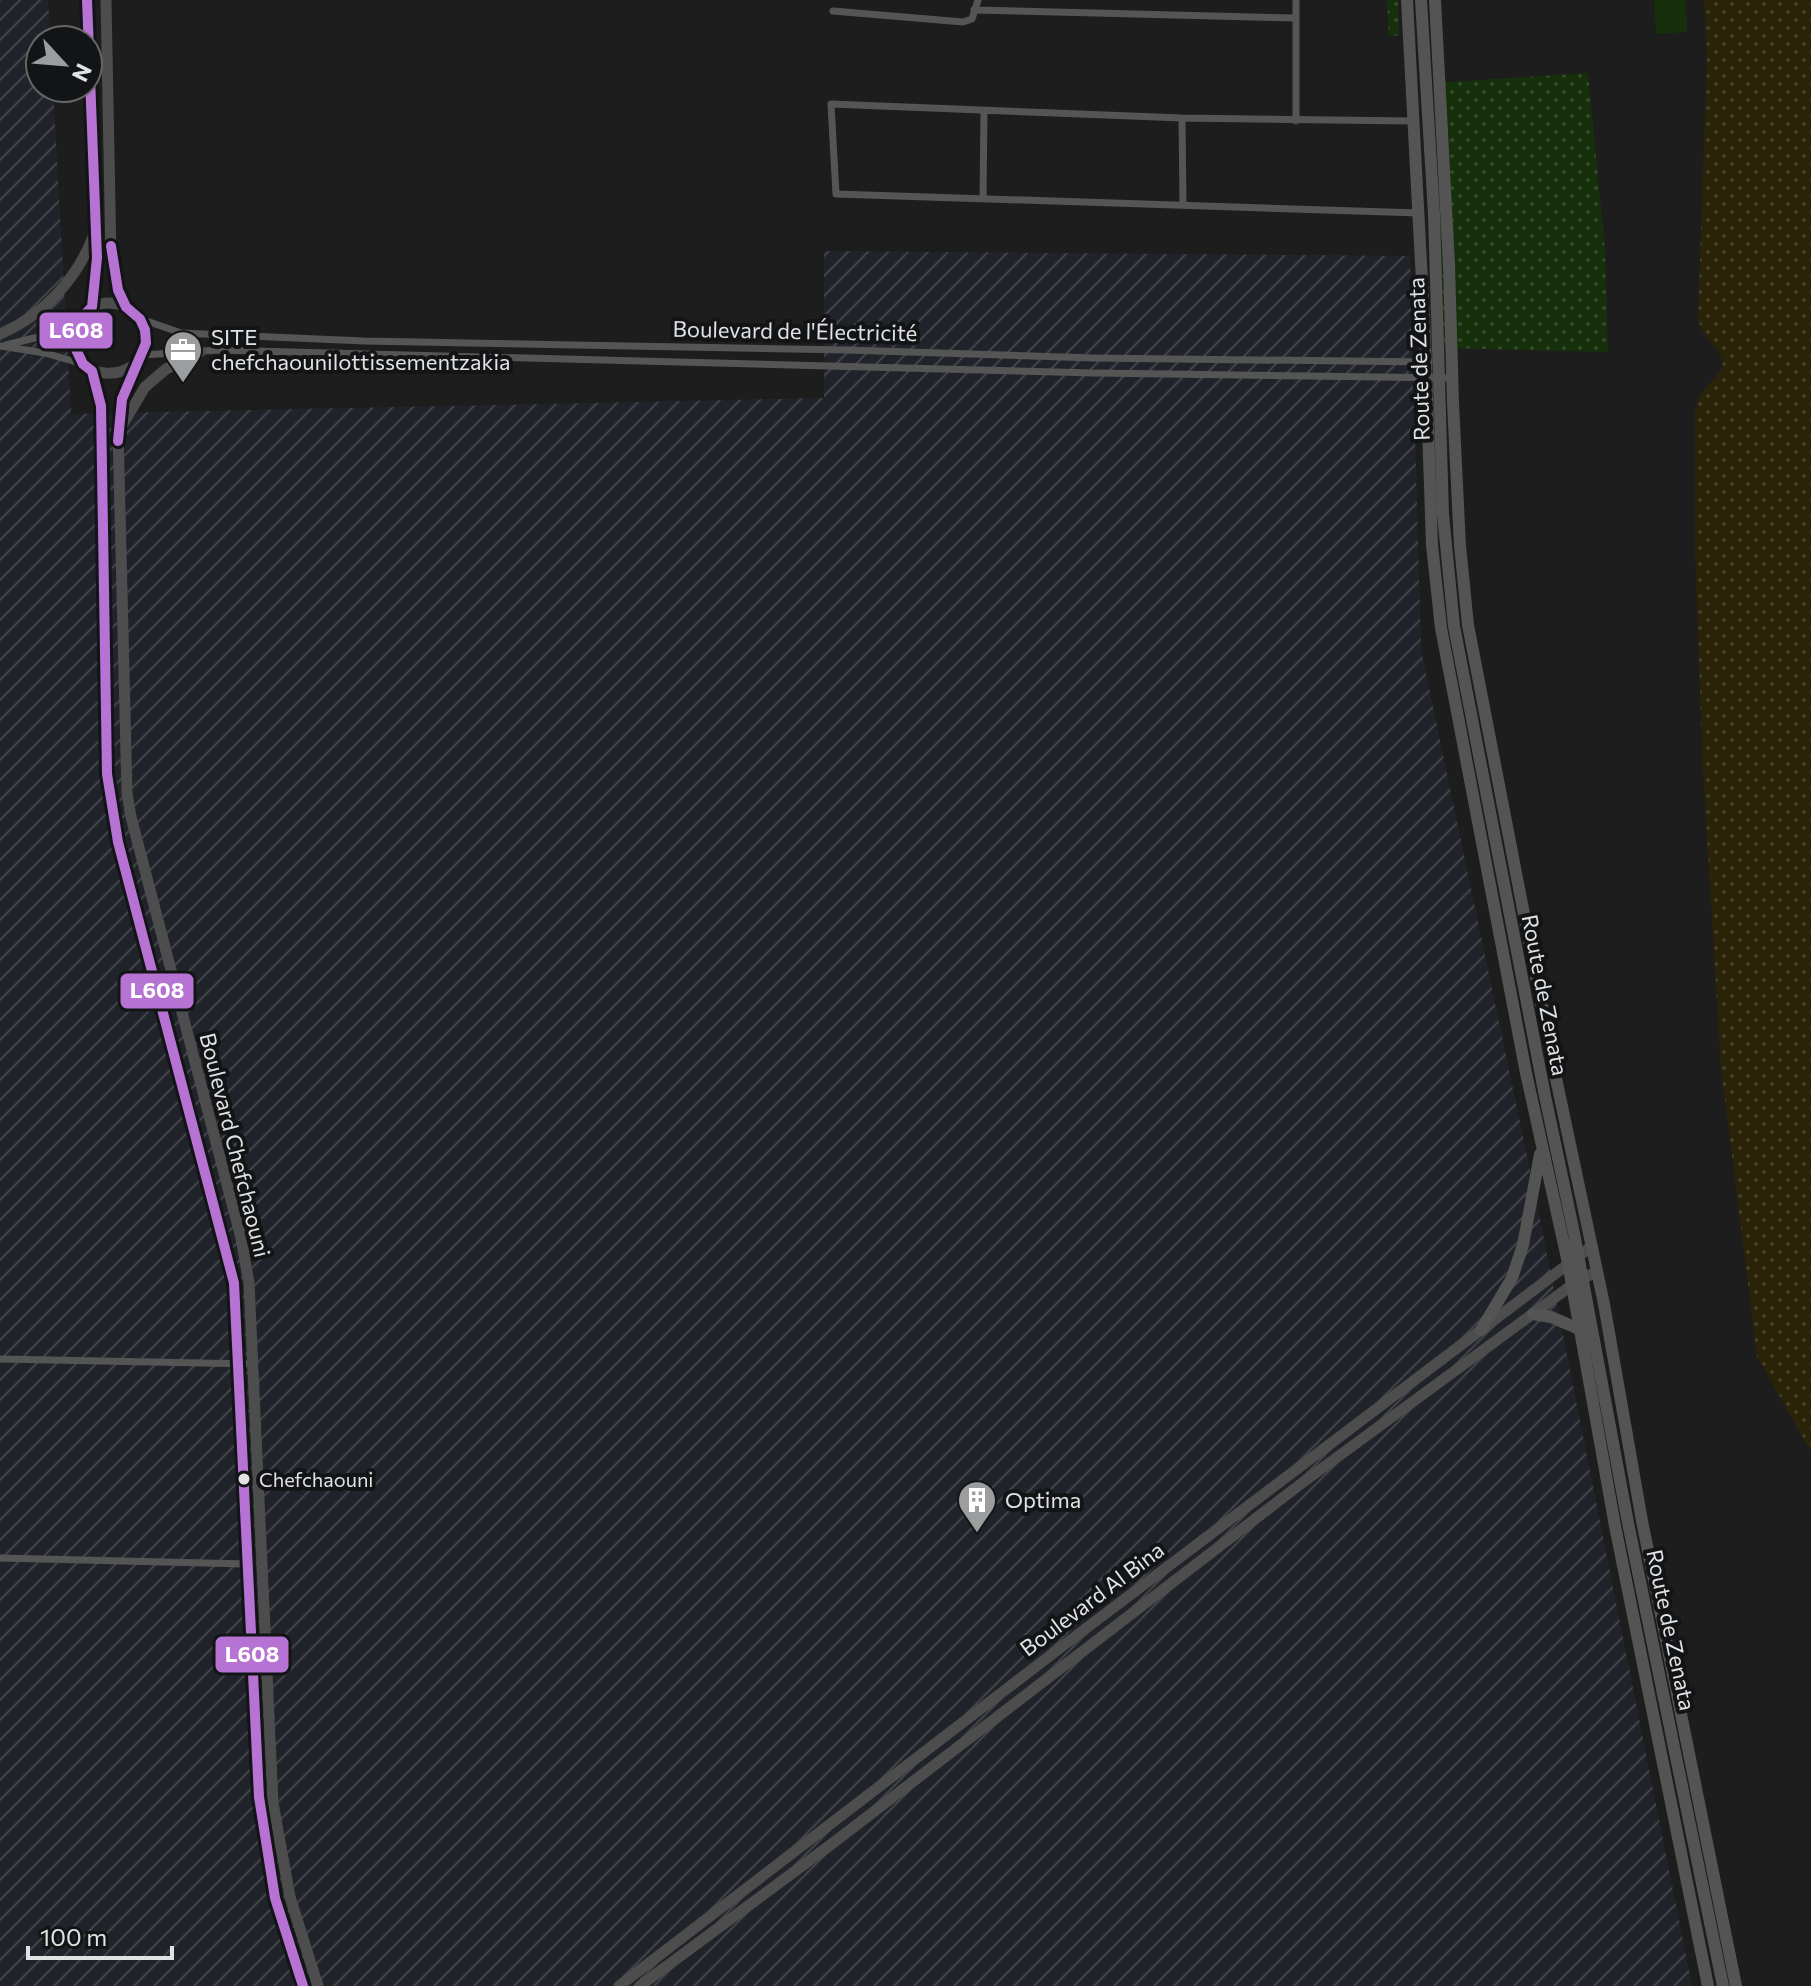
<svg xmlns="http://www.w3.org/2000/svg" width="1811" height="1986" viewBox="0 0 1811 1986" font-family="Commissioner,sans-serif">
  <defs>
    <pattern id="industrial-furrows" width="10" height="10" patternUnits="userSpaceOnUse" patternTransform="scale(2)"><rect width="10" height="10" fill="#20242a"/><path d="M-1 1l2-2M0 10L10 0M9 11l2-2" fill="none" stroke="#404449"/></pattern>
    <pattern id="grass-dots" width="8" height="8" patternUnits="userSpaceOnUse" patternTransform="scale(2)"><rect width="8" height="8" fill="#16300c"/><path d="M2 2h.1M6 6h.1" fill="none" stroke="#384e2f" stroke-width="1.8" stroke-linecap="round"/></pattern>
    <pattern id="sand-dots" width="8" height="8" patternUnits="userSpaceOnUse" patternTransform="scale(2)"><rect width="8" height="8" fill="#2a2307"/><path d="M2 2h.1M6 6h.1" fill="none" stroke="#49432b" stroke-width="1.8" stroke-linecap="round"/></pattern>
  </defs>
  <rect width="100%" height="100%" fill="#1d1d1e"/>
  <!-- industrial -->
  <path fill="url(#industrial-furrows)" d="M 0,0 L 48,0 L 50,40 L 40,40 L 40,88 L 53,88 L 71,414 L 824,398 L 824,251 L 1410,256 L 1421,650 L 1535,1194 L 1692,1986 L 0,1986 Z"/>
  <!-- grass -->
  <path fill="url(#grass-dots)" d="M 1387,0 L 1398,0 L 1399,35 L 1389,37 Z
    M 1588,73 L 1605,251 L 1608,352 L 1444,348 L 1436,83 Z"/>
  <!-- sand -->
  <path fill="url(#sand-dots)" d="M 1704,0 L 1811,0 L 1811,1452 L 1757,1356 L 1721,1068 L 1703,770 L 1695,553 L 1695,410 C 1698,402 1700,394 1707,386 C 1715,376 1729,368 1719,353 C 1711,341 1702,334 1698,319 L 1707,56 Z"/>
  <!-- park -->
  <path fill="#16300c" d="M 1654,0 L 1686,0 L 1687,32 L 1656,34 Z"/>
  <g fill="none" stroke-linecap="round" stroke-linejoin="round">
    <!-- street -->
    <path stroke="#555" stroke-width="7" d="M 974,10 L 1295,18
      M 833,11 L 963,22 L 972,19 L 978,0
      M 1182,118 L 1183,205
      M 1296,121 L 1296,0
      M 1413,121 L 1182,118 L 831,104 L 836,194 L 1419,213
      M 983,199 L 984,111
      M 141,319 L 181,333 L 364,341 L 847,350 L 1093,358 L 1429,362
      M 6,345 L 75,328
      M 0,346 L 45,353 L 83,364
      M 142,355 L 219,350 L 1095,373 L 1452,378
      M 0,1359 L 253,1364
      M 0,1558 L 247,1564"/>
    <!-- secondary -->
    <path stroke="#4e4d4e" stroke-width="11" d="M 87,0 L 97,258 L 92,307
      M 106,0 L 111,257 L 118,290 L 126,306
      M 0,334 C 44,315 76,280 93,237
      M 134,365 C 95,392 51,347 83,314 C 107,289 151,310 145,344 C 144,353 138,359 134,366 C 124,387 121,410 118,432 L 127,793 L 131,817 L 241,1238 L 249,1283 L 273,1803 L 290,1897 L 318,1986
      M 92,371 L 101,406 L 107,774 L 111,809 L 234,1283 L 259,1797 L 275,1898 L 303,1986
      M 120,429 L 145,387 L 166,369 L 200,352
      M 619,1986 L 1060,1648 L 1592,1246
      M 640,1986 L 833,1843 L 1302,1483 L 1572,1285 L 1597,1271"/>
    <!-- primary -->
    <path stroke="#555454" stroke-width="12" d="M 1407,0 L 1425,338 L 1432,545 L 1441,628 L 1526,1073 L 1568,1263 L 1615,1526 L 1708,1986
      M 1421,0 L 1434,214 L 1443,514 L 1454,626 L 1545,1096 L 1574,1233 L 1628,1523 L 1723,1986
      M 1435,0 L 1449,265 L 1453,403 L 1460,546 L 1468,625 L 1554,1069 L 1604,1304 L 1642,1521 L 1736,1986
      M 1533,1314 L 1551,1317 L 1579,1329
      M 1481,1330 L 1512,1278 L 1523,1245 L 1540,1154"/>
    <!-- bus-1 casing -->
    <g stroke="#131416" stroke-width="16">
      <path id="bus-1" d="M 87,0 L 97,258 L 92,307 L 78,321 L 73,343 L 83,364 L 92,371 L 101,406 L 107,774 L 118,842 L 234,1283 L 259,1797 L 275,1898 L 303,1986
        M 111,246 L 118,290 L 126,307 L 140,319 L 145,330 L 146,343 L 122,399 L 118,441"/>
    </g>
    <!-- bus-1 -->
    <use href="#bus-1" stroke="#b673d3" stroke-width="10"/>
  </g>
  <!-- icons -->
  <defs>
    <g id="office-pin" transform="scale(2)"><path d="M0 17L-7.5 6A9.5 9.5 0 1 1 7.5 6Z" fill="#9c9d9e" stroke="#131416"/><path d="M-6-3h4V-5.5h4V-3h4V5H-6ZM-1-4.5V-3h2v-1.5ZM-6 0V1H6V0Z" fill="#fff"/></g>
    <g id="building-pin" transform="scale(2)"><path d="M0 17L-7.5 6A9.5 9.5 0 1 1 7.5 6Z" fill="#9c9d9e" stroke="#131416"/><path d="M-4-6H4V6H1V3H-1V6H-4ZM-2.5-4.3h1.7v1.8h-1.7ZM.8-4.3h1.7v1.8H.8ZM-2.5-1h1.7V.8h-1.7ZM.8-1h1.7V.8H.8Z" fill="#fff"/></g>
  </defs>
  <g fill-rule="evenodd">
    <use href="#office-pin" x="183" y="350"/>
    <use href="#building-pin" x="977" y="1500"/>
  </g>
  <!-- markers -->
  <circle fill="#e1e2e3" stroke="#131416" stroke-width="3" cx="244" cy="1479" r="7"/>
  <g text-anchor="middle" stroke-width="8" stroke-linejoin="round" paint-order="stroke">
    <!-- bus labels -->
    <g font-size="20" fill="#e1e2e3" stroke="#131416" text-anchor="start">
      <text x="259" y="1487">Chefchaouni</text>
    </g>
    <!-- street labels -->
    <g font-size="22" fill="#e1e2e3" stroke="#131416">
      <text transform="translate(795 331) rotate(1)" y="8">Boulevard de l'Électricité</text>
      <text transform="translate(1419 359) rotate(-92)" y="8">Route de Zenata</text>
      <text transform="translate(1545 995) rotate(79)" y="8">Route de Zenata</text>
      <text transform="translate(235 1145) rotate(76)" y="8">Boulevard Chefchaouni</text>
      <text transform="translate(1092 1599) rotate(-37)" y="8">Boulevard Al Bina</text>
      <text transform="translate(1671 1630) rotate(78)" y="8">Route de Zenata</text>
    </g>
    <!-- poi labels -->
    <g font-size="22" fill="#e1e2e3" stroke="#131416" text-anchor="start">
      <text x="211" y="345">SITE<tspan x="211" dy="25">chefchaounilottissementzakia</tspan></text>
      <text x="1005" y="1508">Optima</text>
    </g>
  </g>
  <g stroke="#131416" stroke-width="3">
    <rect x="38" y="311" width="76" height="39" rx="8" fill="#b673d3"/>
    <rect x="119" y="972" width="76" height="38" rx="8" fill="#b673d3"/>
    <rect x="214" y="1635" width="76" height="39" rx="8" fill="#b673d3"/>
  </g>
  <g font-size="22" text-anchor="middle" font-weight="bold" fill="#fff">
    <text x="76" y="338">L608</text>
    <text x="157" y="998">L608</text>
    <text x="252" y="1662">L608</text>
  </g>
  <!-- north arrow -->
  <g transform="translate(64 64) rotate(116)"><circle r="38" fill="#131416" stroke="#656668" stroke-width="2"/>
  <path d="M0-6L14 30L0 20L-14 30Z" fill="#9c9d9e"/>
  <text y="-12" font-size="22" font-weight="bold" text-anchor="middle" fill="#e1e2e3">N</text>
  </g>
  <!-- scale -->
  <path d="M28 1946v12h144v-12" fill="none" stroke="#e1e2e3" stroke-width="4"/>
  <text x="40" y="1946" font-size="24" fill="#e1e2e3" stroke="#131416" stroke-width="6" paint-order="stroke">100 m</text>
</svg>
